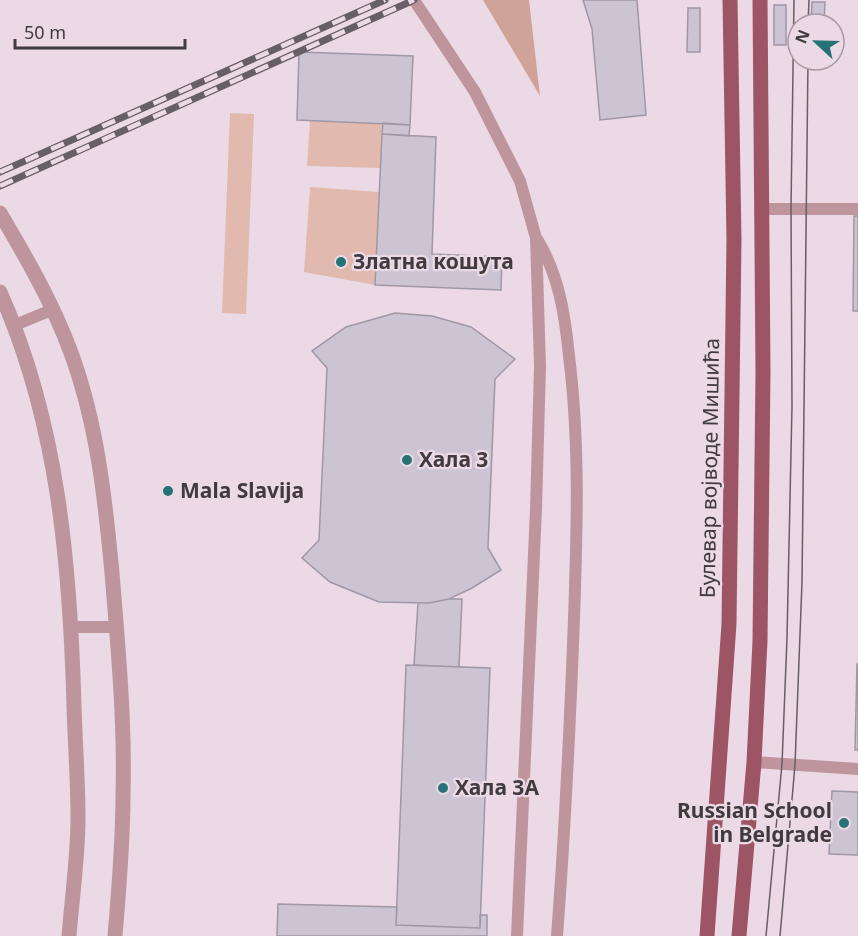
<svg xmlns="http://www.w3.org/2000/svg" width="858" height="936" viewBox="0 0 858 936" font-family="'Noto Sans',sans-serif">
  <rect width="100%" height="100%" fill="#ebdae5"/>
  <!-- green -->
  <path fill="#e1b9af" d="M 230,113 L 254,114 L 246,314 L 222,313 Z
    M 310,121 L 383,123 L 380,168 L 307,166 Z
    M 310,187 L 379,192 L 375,285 L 304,272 Z"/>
  <!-- forest -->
  <path fill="#d0a398" d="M 483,0 L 529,0 L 540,96 Z"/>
  <!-- building -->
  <path fill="#ccc4d3" stroke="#9f97a6" stroke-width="1.5" d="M 583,0 L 637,0 L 646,115 L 600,120 L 592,29 Z
    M 812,2 L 825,2 L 824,24 L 811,24 Z
    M 774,5 L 786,5 L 786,45 L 774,45 Z
    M 688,8 L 700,8 L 700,52 L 687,52 Z
    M 299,52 L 413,56 L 410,125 L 297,120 Z
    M 383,123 L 410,125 L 409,136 L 382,134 Z
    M 382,134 L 436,137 L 432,254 L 502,257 L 501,290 L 375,285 Z
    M 854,216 L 858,216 L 858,311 L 853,311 Z
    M 395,313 L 432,316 L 471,327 L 515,359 L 495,379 L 488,548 L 501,570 L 472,588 L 449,599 L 429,603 L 379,602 L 330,582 L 302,558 L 319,540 L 327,368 L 312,351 L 346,327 Z
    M 449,599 L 462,599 L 459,667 L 414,665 L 418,603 L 429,603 Z
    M 857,664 L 858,664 L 858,750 L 855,750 Z
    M 406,665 L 490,668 L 480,928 L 396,925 Z
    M 832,791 L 858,792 L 858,855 L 829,854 Z
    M 278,904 L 397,907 L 396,925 L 480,928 L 480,915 L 487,915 L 487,936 L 277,936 Z"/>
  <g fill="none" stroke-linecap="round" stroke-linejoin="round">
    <!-- service -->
    <path stroke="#bf959d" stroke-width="12" d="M 414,0 L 475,92 L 520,181 L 536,238 L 540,366 L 536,509 L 517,936
      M 762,209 L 858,209
      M 537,239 C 559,275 565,315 569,356 C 580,444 577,531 574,619 C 570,725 565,830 557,936
      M 15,325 L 54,309
      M 72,627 L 117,627
      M 754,762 L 858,769"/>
    <!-- minor -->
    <path stroke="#bf959d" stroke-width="15" d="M 0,213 C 26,257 52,302 70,350 C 97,422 105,498 112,573 C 118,647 125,721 123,795 C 123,842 119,889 115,936
      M 0,292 C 58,422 70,564 74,705 C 75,742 78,780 78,818 C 78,857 72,897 69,936"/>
    <!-- primary -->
    <path stroke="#9d5465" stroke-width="15" d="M 707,936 L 729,624 L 734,239 L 730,0
      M 739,936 L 754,762 L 760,641 L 763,371 L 760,0"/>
    <!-- tram -->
    <path stroke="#685e65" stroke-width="1.5" d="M 808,24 L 809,0
      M 766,936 L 782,764 L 787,638 L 792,406 L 791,208 L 794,0
      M 780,936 L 795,765 L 802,582 L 808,60"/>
    <!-- rail casing -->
    <g stroke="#685e65" stroke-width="7">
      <path id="rail" d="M 0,172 L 385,0
        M 0,186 L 414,0"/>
    </g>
    <!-- rail -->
    <use href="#rail" stroke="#ebdae5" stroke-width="4.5" stroke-dasharray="14" stroke-linecap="butt"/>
  </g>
  <!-- markers -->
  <g fill="#277274" stroke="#ebdae5" stroke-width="2">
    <circle cx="341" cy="262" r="6"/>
    <circle cx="407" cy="460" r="6"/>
    <circle cx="168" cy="491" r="6"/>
    <circle cx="443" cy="788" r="6"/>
    <circle cx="844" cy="823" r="6"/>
  </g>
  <g text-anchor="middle" stroke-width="4.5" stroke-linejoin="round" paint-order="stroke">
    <!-- poi labels -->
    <g font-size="21" font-weight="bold" fill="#413a3f" stroke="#ebdae5" text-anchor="start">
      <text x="353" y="269">Златна кошута</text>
      <text x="419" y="467">Хала 3</text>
      <text x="180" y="498">Mala Slavija</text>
      <text x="455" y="795">Хала 3А</text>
      <text x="832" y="818" text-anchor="end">Russian School<tspan x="832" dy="24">in Belgrade</tspan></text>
    </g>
    <!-- street labels -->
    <g font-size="21" fill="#413a3f" stroke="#ebdae5">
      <text transform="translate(710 468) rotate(-89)" y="7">Булевар војводе Мишића</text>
    </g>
  </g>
  <!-- north arrow -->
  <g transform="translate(816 42) rotate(292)"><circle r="28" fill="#ebdae5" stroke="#a79aa3" stroke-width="1.5"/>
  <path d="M0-4.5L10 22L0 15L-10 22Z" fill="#277274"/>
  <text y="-9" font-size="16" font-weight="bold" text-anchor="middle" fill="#413a3f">N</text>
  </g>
  <!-- scale -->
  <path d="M15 39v9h170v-9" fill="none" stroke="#413a3f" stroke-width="3"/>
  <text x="24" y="39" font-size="18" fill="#413a3f" stroke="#ebdae5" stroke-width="4.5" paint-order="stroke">50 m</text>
</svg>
